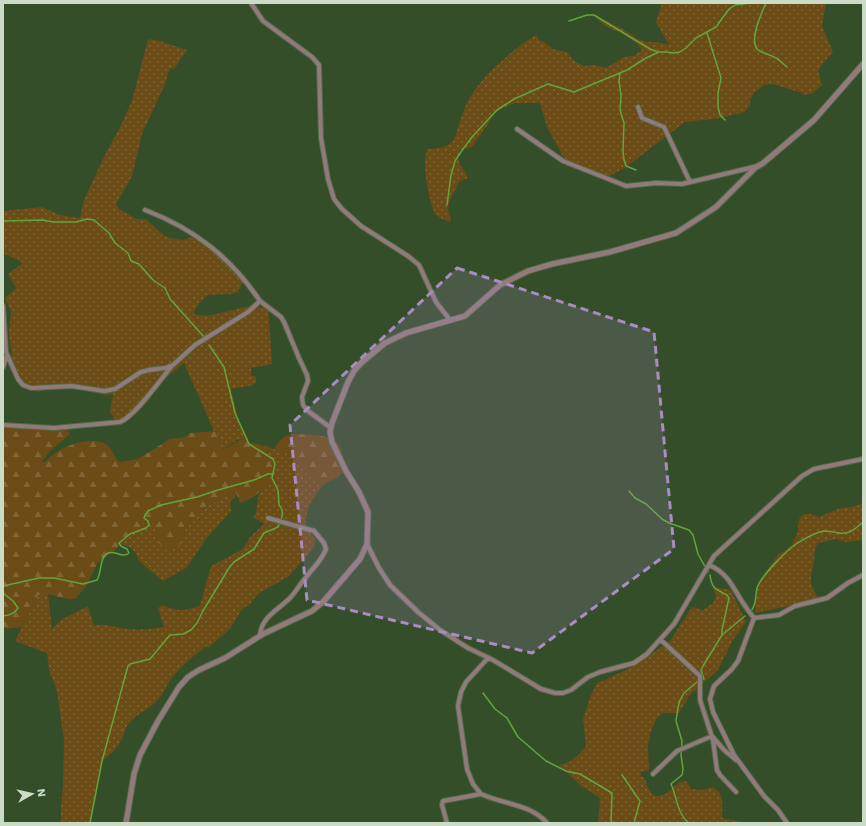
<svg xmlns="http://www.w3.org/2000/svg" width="866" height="826" viewBox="0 0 866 826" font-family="'Work Sans',sans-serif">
  <defs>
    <pattern id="grass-dots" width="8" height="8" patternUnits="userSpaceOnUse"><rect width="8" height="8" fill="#6b4c16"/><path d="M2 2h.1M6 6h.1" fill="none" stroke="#7f6536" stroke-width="1.8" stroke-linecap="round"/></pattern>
    <pattern id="forest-firs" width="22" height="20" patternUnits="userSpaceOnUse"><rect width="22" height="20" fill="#6b4c16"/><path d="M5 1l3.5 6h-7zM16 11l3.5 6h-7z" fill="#7f6536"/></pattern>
  </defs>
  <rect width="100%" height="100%" fill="#344e29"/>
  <!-- grass -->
  <path fill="url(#grass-dots)" d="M 662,3 L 826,3 L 822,26 L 833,52 L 823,63 L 818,71 L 822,85 L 813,93 L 803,95 L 802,93 L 773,84 L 764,85 L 754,93 L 750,100 L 750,106 L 744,112 L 721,118 L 685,122 L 626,167 L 606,178 L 567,164 L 547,127 L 540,103 L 515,103 L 503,108 L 492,115 L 488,124 L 472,147 L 460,150 C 455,165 463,165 468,178 L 459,182 L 449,202 L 448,210 L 451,222 L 442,219 L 435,214 C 428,197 422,167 427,149 C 438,148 447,149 454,139 C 459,126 462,113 468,101 C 480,77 513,49 536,35 L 539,40 L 544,42 L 553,49 L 566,52 L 576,62 L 584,66 L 595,65 L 606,68 L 624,57 L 634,56 L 642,50 C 632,33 609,32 597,19 L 597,17 L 621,28 L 638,39 L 646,42 L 656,42 L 669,45 L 656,22 Z
    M 148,39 L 160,41 L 187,50 L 174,69 L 170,68 L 165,84 L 142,134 L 132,176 L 116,204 L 119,209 L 136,219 L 146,219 L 163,235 L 170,238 L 183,240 L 199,235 L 227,258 L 242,274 L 246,275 L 238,292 L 232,294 L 208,295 L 199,303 L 194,312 L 194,314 C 216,321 245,300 261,308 L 268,303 L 272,364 L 251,368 L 251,375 L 256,377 L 256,382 L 250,386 L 231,389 L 239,423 L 247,437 L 237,440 L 222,450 L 217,431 L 214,431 L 184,363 C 178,369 172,372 165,379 C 151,394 139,419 118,424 L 110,412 L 113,394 L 109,395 L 76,388 L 66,388 L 46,389 L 38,392 L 29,390 L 23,387 L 12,358 L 9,333 L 11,311 L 5,298 L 16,288 L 8,274 L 23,263 L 3,253 L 3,211 L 42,207 L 60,215 L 80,218 L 84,200 L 105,155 L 120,127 L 132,101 Z
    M 268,447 L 286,453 L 311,478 L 323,485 C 314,497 302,512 307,528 C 309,532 312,536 315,539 L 314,546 L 303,561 L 288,577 L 259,593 L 249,605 L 242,609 L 230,629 L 208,648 L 206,646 C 194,656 182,665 172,678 C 166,685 164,694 157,701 C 148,710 136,714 128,724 C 125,729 125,733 122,738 C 118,748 110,755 102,761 L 90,823 L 61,823 L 61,809 L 63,784 L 64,740 L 57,691 L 49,670 L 47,653 L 15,641 L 38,595 L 48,593 L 52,629 L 61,620 L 88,606 L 94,626 C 104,622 118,629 129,629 C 141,630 152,629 164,627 L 158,608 L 162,605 C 179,612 183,611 200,606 L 211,566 L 243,549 L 251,536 L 264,524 L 253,517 L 256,513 L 259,492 L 262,490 L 276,465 L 267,460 Z
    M 237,492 L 237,495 L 230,502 L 231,511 L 207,538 L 186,568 L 163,581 L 140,562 L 135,552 L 130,547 L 121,544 L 132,533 L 151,522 L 156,524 C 154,536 158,547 170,551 C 185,544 184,538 185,523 C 196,520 199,512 208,506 C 216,500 227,496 237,492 Z
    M 863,502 L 863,540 L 846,542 L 836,539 L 818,543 C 813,552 815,553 814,562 C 810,580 808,585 821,601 L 799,604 L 755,613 L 756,593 L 759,581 L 778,555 L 791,546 L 798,532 L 798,523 L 800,517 L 805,514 L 811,514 L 819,517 C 825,515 829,512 835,510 C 844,506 854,509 863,502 Z
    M 713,587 L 731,590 L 746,622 L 733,640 L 718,670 L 689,696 L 679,713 L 663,713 L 657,718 L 651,731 L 648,745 L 649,770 L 641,772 L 641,777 L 644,777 C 647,784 649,797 659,796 C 673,794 674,781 686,781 L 691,789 L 703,790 L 713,787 C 725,794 722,806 722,818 L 747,823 L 598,823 L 600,798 L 580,785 L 559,765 C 573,762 577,757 586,746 L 583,719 L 590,697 L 597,683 L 603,681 L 634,666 L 670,641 L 692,607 L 703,610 L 713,603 L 716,596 Z"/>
  <!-- forest -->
  <path fill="url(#forest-firs)" d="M 3,424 L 70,427 L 67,430 L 70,434 L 49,452 L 42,462 L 45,462 C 59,448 72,442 92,441 C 97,441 103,441 107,445 C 113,450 113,457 120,462 L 138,459 L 170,439 L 185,437 L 190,433 L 217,431 L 222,450 C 231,446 237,440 247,437 L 249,442 L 268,447 L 267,460 L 276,464 C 268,484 261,496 240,503 L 236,492 C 227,496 216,500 207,506 C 199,512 196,520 185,523 C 184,538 185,544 170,551 C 158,547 154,536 155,524 L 151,522 L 132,533 L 114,551 L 98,562 L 87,585 L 75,599 C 59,600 53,592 38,595 L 22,627 L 3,629 Z
    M 295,434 C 307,435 328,433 338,444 C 344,450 343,464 343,472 L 338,477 L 323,485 L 311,478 L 286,453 L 274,450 C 279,439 283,435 295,434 Z"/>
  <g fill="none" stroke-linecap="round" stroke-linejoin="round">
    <!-- stream -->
    <path stroke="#60a63c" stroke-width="1.5" d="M 766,3 C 762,12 749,39 757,49 C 761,53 769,54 774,57 C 779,59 783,64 787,67
      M 569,21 L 587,15 L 594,15 L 650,49 L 658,52
      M 707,33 L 721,78 L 718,93 L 718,107 L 720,115 L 725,120
      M 620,73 L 619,81 L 621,96 L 620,110 L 624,123 L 623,152 L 624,160 L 626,166 L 636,170
      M 447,205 L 451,175 L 455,161 L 463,149 L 472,137 L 497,110 L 514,99 L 548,84 L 574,92 L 627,70 L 646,58 L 659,52 L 667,52 L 674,53 L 680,52 L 686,48 L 696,38 L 716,27 L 729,9 L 735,5 L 751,3
      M 3,221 L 43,220 L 53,222 L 76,222 L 87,219 L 94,220 L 109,233 L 115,243 L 128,253 L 131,261 L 139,264 L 153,280 L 165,288 L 170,299 L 205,338
      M 629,491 L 635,498 L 646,504 L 662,519 L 669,523 L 689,530 L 693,535 L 698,554 L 708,572
      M 710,575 C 712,590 716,589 727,595 L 729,598 L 722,630 L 722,635
      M 3,586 L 39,578 L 54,578 L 83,584 L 97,580 C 102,573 99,557 108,553 C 116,550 122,559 129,553 L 127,549 L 121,546 L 119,543 L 130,534 L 146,528 L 149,525 L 148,521 L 144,518 L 145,515 L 148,511 L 161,505 L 197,497 L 218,490 L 254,480 L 268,474 L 272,474
      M 3,593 L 13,601 L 18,608 C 14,614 10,615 3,616
      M 751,611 C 757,604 755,596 757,588 C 761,576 786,551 796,544 C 804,539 815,532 824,531 C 829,531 834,532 839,533 C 850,535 856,528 863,522
      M 702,679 L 704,679 L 701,670 L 703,666 L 722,635 L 745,616
      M 483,693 L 495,709 L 507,718 L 518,737 L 546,761 L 566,771 L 580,774 L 612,793 L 611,823
      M 622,775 L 640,801 L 634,823
      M 90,823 L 102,761 L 128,666 L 130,664 L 150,659 L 170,635 L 183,634 L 191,630 L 197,623 L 203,611 L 229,568 L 234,562 L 254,549 L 264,533 L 278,527 C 282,518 285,512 279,505 L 278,490 L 272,478 L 275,464 L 273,459 L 249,444 L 235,413 L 224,367 L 209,345
      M 689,823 C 677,814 677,797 671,784 L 682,775 L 683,769 L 681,755 L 682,741 L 676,721 L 678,707 L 680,700 L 684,693 L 698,681"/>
    <!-- minor casing -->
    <g stroke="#526a48" stroke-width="6">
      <path id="minor" d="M 251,3 L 263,21 L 312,57 L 319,65 L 321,138 L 328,179 L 334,199 L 342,209 L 361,226 L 408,256 L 419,265 L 436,302 L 450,320
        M 638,107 L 642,118 L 664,127 L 690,182
        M 517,129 L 563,161 L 626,186 L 656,183 L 682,184 L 754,167
        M 145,210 C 195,229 231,258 260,301
        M 3,306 L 6,352 L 18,379 L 23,385 L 31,388 L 72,386 L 104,391 L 115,389 L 141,372 L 149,370 L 165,368 L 173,365 L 195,345 L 248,312 L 260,301 L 281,317 L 284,322 L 299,358 L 307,375 L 308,381 L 302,397 L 303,405 L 308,411 L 331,428
        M 3,367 L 7,355
        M 3,425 L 54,428 L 120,422 C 135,416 160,380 171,367
        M 367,544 L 379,568 L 390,585 L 418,612 L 440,630 L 468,648 L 493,660 L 541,689 L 555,693 L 563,693 L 571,690 L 588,677 L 600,672 L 634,663 L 647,654 L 674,624 L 714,556 L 802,476 L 814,469 L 863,459
        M 709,565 C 726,572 732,585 741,600 C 745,606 749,612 754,618
        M 754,618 L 738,661 L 732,669 L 714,686 L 710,699 L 713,712 L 734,755 L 764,796 L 778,810 L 787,823
        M 754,618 L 779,615 L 795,606 L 827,598 L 848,583 L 863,575
        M 260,636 C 261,617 278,610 290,598 C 295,593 298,587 303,581 C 311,570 321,562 326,549 L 324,543 L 314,531 L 268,518
        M 661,640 L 700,676 L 700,700 L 713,740 L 717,770 L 720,775 L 736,792
        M 488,658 L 466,682 L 461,692 L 458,706 L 467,769 L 473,784 L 481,794 C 502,804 531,804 547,823
        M 653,774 L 677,751 L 712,736 L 724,750 L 736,760
        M 447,823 L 442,805 L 443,801 L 481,794"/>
    </g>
    <!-- tertiary casing -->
    <g stroke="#526a48" stroke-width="7">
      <path id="tertiary" d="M 126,823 L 134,774 L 140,755 L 158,721 L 179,687 L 188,677 L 199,670 L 225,658 L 263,634 L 312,611 L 323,602 L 360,559 L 367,544 L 368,512 L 359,492 L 346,471 L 332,442 L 330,432 L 332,423 L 348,382 L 354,371 L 361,363 L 385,343 L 406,333 L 465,316 L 500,285 L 528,271 L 552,264 L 610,252 L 676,233 L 716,207 L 756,167 L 762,164 L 814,120 L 863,64"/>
    </g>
    <!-- minor -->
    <use href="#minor" stroke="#927a7b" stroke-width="4"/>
    <!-- tertiary -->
    <use href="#tertiary" stroke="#927a7b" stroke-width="5"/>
  </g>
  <!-- marked area -->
  <path fill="#a88cc3" fill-opacity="0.2" stroke="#a88cc3" stroke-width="3" stroke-dasharray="8 5" stroke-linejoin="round" d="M 457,268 L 654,332 L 674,549 L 532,653 L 307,600 L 290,425 Z"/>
  <!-- border -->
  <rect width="866" height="826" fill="none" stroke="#ccdbc6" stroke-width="8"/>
  <!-- north arrow -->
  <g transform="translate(32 794) rotate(82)" stroke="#344e29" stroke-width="3" paint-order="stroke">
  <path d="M0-3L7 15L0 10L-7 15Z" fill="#ccdbc6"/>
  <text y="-6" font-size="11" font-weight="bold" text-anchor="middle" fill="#ccdbc6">N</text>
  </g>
</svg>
